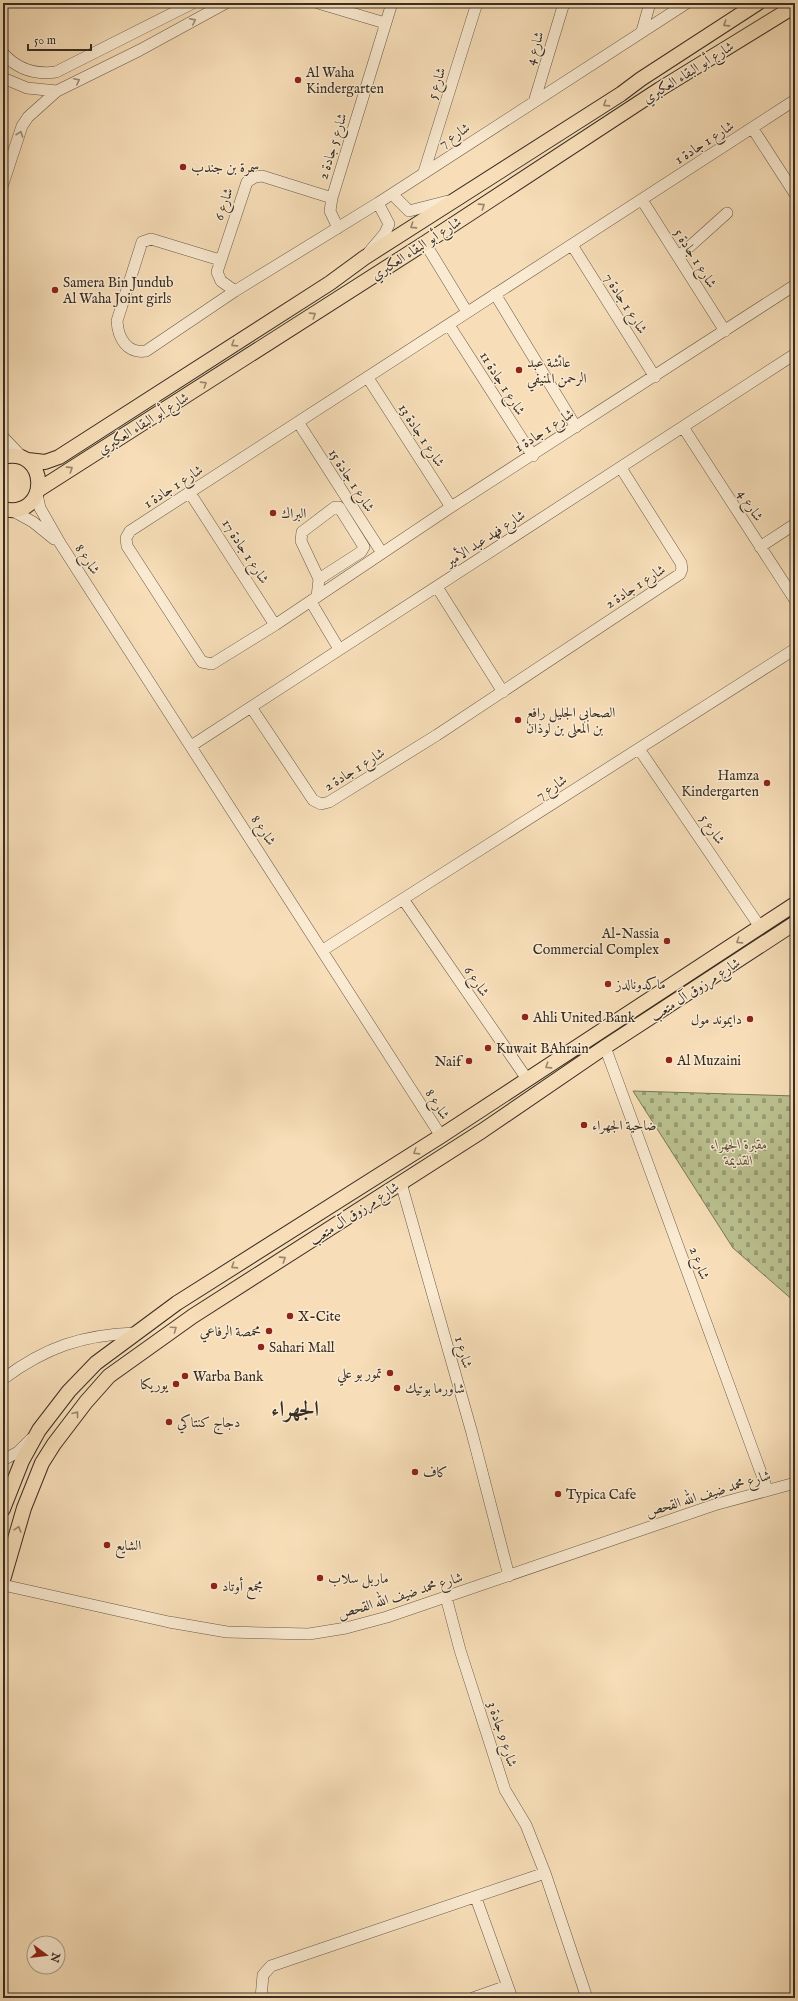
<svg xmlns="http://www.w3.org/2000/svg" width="798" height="2001" viewBox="0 0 798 2001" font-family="'IM FELL English',Amiri,serif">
  <defs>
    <pattern id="cemetery-stones" width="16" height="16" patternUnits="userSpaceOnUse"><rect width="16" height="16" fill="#bbc190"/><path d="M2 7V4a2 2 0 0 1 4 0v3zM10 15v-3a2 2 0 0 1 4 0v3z" fill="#999d75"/></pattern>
  </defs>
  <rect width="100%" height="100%" fill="#f7deb8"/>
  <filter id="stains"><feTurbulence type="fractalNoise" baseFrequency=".005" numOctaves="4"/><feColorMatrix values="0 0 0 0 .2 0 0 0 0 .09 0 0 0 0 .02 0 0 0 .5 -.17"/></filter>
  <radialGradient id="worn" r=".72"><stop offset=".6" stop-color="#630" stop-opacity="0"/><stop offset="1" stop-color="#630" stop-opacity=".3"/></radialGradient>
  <!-- cemetery -->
  <path fill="url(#cemetery-stones)" stroke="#7a7759" d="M 633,1091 L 795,1096 L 795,1302 L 733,1248 Z"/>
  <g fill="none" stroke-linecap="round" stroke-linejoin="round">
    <!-- minor casing -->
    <g stroke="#685948" stroke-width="12">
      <path id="minor" d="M 318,3 L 385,23
        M 642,31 L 650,3
        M 3,53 C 17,69 34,75 56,72 L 193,3
        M 3,78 L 27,88 L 57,91 L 140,50 L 226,3
        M 795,100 L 130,531 L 126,538 L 127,546 L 202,662 L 212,664 L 275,625 L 451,507 L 795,285
        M 534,102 L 564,3
        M 753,129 L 795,194
        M 424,172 L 477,3
        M 3,184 L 22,126 L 28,117 L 57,91
        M 392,194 L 409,211 L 448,201
        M 642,200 L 725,331
        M 338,228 L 330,211 L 332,198 L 392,3
        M 425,243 L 467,312
        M 572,245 L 655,377
        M 369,252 L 385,233 L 389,224 L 378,203
        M 678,257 L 727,213
        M 220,260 L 151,239 L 142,242 L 117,321 C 118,338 127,354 146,351 L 235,291 L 378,203 L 687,3
        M 235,291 L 221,281 L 217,272 L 247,182 L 255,177 L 262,176 L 332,198
        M 495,294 L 576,427
        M 449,325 L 533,456
        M 368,378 L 451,507
        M 298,422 L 382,553
        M 683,427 L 795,600
        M 3,437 L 23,458
        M 190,493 L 275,625
        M 37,494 L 40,508 L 60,543 L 441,1136
        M 13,511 L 33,522 L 54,539
        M 760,547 L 795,524
        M 437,587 L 503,692
        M 317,597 L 319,579 L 301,541 L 302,532 L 335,507 L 339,507 L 364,547 L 361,552 L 319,579
        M 311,602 L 339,649
        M 251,707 L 313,800 L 321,804 L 329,802 L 437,735 L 680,574 L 682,569 L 681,563 L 621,468
        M 191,746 L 795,354
        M 639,749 L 760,927
        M 403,899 L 527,1079
        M 323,950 L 795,649
        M 605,1047 L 767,1489
        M 401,1183 L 472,1433 L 509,1576
        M 3,1379 C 46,1347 82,1335 135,1333
        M 3,1460 L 18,1452 L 31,1439
        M 3,1585 L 169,1622 L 227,1632 L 309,1634 L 346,1628 L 387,1617 L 714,1505 L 795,1483
        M 446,1597 L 460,1650 L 505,1790 L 526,1825 L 545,1873 L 587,1998
        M 476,1898 L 512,1998
        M 261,1998 L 263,1975 L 271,1966 L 545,1873
        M 473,1998 L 507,1986"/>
    </g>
    <!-- major casing -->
    <g stroke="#392d22" stroke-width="16">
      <path id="major" d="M 3,457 C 50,446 50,520 3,509
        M 28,460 L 45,462 L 59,457 L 330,283 L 364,258 L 621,94 L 641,79 L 758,3
        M 38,490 L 425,243 L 660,89 L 795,6
        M 3,1509 L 22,1461 L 39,1430 L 69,1391 L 96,1363 L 177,1303 L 441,1136 L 795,904
        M 3,1580 L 24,1508 L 42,1463 L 54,1444 L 86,1402 L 109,1376 L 193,1316 L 482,1131 L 605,1047 L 795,923"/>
    </g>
    <!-- minor -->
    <use href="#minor" stroke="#faead1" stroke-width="11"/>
    <!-- major -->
    <use href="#major" stroke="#f7deb8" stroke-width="14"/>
  </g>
  <!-- one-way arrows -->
  <defs><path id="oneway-chevron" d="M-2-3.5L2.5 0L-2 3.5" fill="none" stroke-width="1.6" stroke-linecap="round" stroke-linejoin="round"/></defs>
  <g stroke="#9a8c7a">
    <use href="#oneway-chevron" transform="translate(193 21) rotate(-27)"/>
    <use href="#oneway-chevron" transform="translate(77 81) rotate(-26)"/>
    <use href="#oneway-chevron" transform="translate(20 134) rotate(-71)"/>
  </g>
  <g stroke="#98866d">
    <use href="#oneway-chevron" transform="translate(726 24) rotate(147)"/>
    <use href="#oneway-chevron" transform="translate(606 104) rotate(147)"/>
    <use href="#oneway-chevron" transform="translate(482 206) rotate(-33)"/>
    <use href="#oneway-chevron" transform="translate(413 226) rotate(147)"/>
    <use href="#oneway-chevron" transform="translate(313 315) rotate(-33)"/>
    <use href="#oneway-chevron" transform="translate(234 344) rotate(147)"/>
    <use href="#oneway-chevron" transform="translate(204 384) rotate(-32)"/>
    <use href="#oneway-chevron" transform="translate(70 469) rotate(-33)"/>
    <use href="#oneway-chevron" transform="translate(739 941) rotate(147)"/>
    <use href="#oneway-chevron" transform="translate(548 1066) rotate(147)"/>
    <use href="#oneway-chevron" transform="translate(416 1152) rotate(148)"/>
    <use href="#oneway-chevron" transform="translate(283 1259) rotate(-33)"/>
    <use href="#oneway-chevron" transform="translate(234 1266) rotate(147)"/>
    <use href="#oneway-chevron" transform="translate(174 1329) rotate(-35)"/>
    <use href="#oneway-chevron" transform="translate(76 1414) rotate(-52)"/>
    <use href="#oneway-chevron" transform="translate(18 1529) rotate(-73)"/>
  </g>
  <!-- markers -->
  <g fill="#8f2418" stroke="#faead1" stroke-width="1.5">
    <circle cx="298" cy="80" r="4"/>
    <circle cx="183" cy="167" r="4"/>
    <circle cx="55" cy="290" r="4"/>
    <circle cx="519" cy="370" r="4"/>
    <circle cx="273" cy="513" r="4"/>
    <circle cx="518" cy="720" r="4"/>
    <circle cx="767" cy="783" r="4"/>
    <circle cx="667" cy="941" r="4"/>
    <circle cx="608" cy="984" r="4"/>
    <circle cx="525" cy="1017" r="4"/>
    <circle cx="750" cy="1019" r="4"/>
    <circle cx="488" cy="1048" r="4"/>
    <circle cx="669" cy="1060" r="4"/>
    <circle cx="469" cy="1061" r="4"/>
    <circle cx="584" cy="1125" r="4"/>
    <circle cx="290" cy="1316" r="4"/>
    <circle cx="269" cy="1331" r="4"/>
    <circle cx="261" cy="1347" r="4"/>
    <circle cx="390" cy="1373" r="4"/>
    <circle cx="185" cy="1376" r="4"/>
    <circle cx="176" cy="1384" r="4"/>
    <circle cx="397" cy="1388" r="4"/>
    <circle cx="169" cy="1422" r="4"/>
    <circle cx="415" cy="1472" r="4"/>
    <circle cx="558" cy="1494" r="4"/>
    <circle cx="107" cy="1545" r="4"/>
    <circle cx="320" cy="1578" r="4"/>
    <circle cx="214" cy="1586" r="4"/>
  </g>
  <g text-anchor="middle" stroke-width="3" stroke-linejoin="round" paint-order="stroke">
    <!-- street labels -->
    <g font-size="14" fill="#392d22" stroke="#faead1">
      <text transform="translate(534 48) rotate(-73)" y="5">شارع 4</text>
      <text transform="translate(688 72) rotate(-32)" y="5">شارع أبو البقاء العكبري</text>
      <text transform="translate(436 83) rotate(-72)" y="5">شارع 5</text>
      <text transform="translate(454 135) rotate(-33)" y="5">شارع 7</text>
      <text transform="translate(704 142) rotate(-33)" y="5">شارع 1 جادة 1</text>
      <text transform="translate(332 146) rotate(-73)" y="5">شارع 5 جادة 2</text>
      <text transform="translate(223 204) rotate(-72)" y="5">شارع 6</text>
      <text transform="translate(416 248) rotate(-33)" y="5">شارع أبو البقاء العكبري</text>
      <text transform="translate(696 258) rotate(58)" y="5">شارع 1 جادة 5</text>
      <text transform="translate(626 303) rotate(58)" y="5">شارع 1 جادة 7</text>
      <text transform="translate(503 383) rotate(58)" y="5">شارع 1 جادة 11</text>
      <text transform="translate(143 423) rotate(-32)" y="5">شارع أبو البقاء العكبري</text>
      <text transform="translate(544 430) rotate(-33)" y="5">شارع 1 جادة 1</text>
      <text transform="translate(422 435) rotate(57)" y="5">شارع 1 جادة 13</text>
      <text transform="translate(352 480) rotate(57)" y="5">شارع 1 جادة 15</text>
      <text transform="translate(173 486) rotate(-33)" y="5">شارع 1 جادة 1</text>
      <text transform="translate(751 505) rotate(57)" y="5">شارع 4</text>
      <text transform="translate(485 538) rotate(-33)" y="5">شارع فهد عبد الأمير</text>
      <text transform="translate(246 551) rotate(57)" y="5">شارع 1 جادة 17</text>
      <text transform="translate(88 559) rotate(57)" y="5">شارع 8</text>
      <text transform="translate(635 586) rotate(-33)" y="5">شارع 1 جادة 2</text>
      <text transform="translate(354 769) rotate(-32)" y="5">شارع 1 جادة 2</text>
      <text transform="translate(551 787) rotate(-33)" y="5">شارع 7</text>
      <text transform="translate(713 829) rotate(56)" y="5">شارع 5</text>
      <text transform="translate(264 830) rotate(57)" y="5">شارع 8</text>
      <text transform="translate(477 981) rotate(56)" y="5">شارع 6</text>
      <text transform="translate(695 989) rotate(-33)" y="5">شارع مرزوق آل متعب</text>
      <text transform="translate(438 1104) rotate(58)" y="5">شارع 8</text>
      <text transform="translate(354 1213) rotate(-33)" y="5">شارع مرزوق آل متعب</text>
      <text transform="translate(700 1263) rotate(70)" y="5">شارع 2</text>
      <text transform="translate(464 1352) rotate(74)" y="5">شارع 1</text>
      <text transform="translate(708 1493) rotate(-17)" y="5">شارع محمد ضيف الله القحص</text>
      <text transform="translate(400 1595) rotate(-17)" y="5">شارع محمد ضيف الله القحص</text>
      <text transform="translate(503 1734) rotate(72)" y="5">شارع 9 جادة 3</text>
    </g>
    <!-- poi labels -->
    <g font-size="14" fill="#392d22" stroke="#faead1" text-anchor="start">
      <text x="306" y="77">Al Waha<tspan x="306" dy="16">Kindergarten</tspan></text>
      <text x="191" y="172">سمرة بن جندب</text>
      <text x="63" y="287">Samera Bin Jundub<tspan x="63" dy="16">Al Waha Joint girls</tspan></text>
      <text x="527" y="367">عائشة عبد<tspan x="527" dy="16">الرحمن المنيفي</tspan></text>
      <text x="281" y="518">البراك</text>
      <text x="526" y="717">الصحابي الجليل رافع<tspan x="526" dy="16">بن المعلى بن لوذان</tspan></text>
      <text x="759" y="780" text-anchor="end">Hamza<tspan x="759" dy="16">Kindergarten</tspan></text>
      <text x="659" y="938" text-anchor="end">Al-Nassia<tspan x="659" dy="16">Commercial Complex</tspan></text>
      <text x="616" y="989">ماكدونالدز</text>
      <text x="533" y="1022">Ahli United Bank</text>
      <text x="742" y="1024" text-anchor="end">دايموند مول</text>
      <text x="496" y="1053">Kuwait BAhrain</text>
      <text x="677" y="1065">Al Muzaini</text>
      <text x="461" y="1066" text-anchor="end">Naif</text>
      <text x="592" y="1130">ضاحية الجهراء</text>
      <text x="298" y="1321">X-Cite</text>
      <text x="261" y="1336" text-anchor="end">محمصة الرفاعي</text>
      <text x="269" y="1352">Sahari Mall</text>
      <text x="382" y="1378" text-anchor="end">تمور بو علي</text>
      <text x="193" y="1381">Warba Bank</text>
      <text x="168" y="1389" text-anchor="end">يوريكا</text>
      <text x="405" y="1393">شاورما بوتيك</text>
      <text x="177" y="1427">دجاج كنتاكي</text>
      <text x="423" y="1477">كاف</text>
      <text x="566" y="1499">Typica Cafe</text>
      <text x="115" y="1550">الشايع</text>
      <text x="328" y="1583">ماربل سلاب</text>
      <text x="222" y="1591">مجمع أوتاد</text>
    </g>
    <!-- park labels -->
    <g font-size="14" font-style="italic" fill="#5a523e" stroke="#faead1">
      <text x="739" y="1149">مقبرة الجهراء<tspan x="739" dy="16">القديمة</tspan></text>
    </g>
    <!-- town labels -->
    <g font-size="22" font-weight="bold" fill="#392d22" stroke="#faead1">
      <text x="295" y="1416">الجهراء</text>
    </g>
  </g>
  <!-- margin -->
  <rect width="798" height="2001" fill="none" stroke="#f7deb8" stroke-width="16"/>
  <rect x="4" y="4" width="790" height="1993" fill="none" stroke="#392d22" stroke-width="2"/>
  <rect x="8" y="8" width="782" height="1985" fill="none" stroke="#392d22"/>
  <!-- north arrow -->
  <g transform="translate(46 1955) rotate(105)"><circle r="19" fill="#faead1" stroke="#ad9e8b"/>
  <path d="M0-3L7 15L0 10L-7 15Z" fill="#8f2418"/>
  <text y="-6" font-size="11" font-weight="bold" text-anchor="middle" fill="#392d22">N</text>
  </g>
  <!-- scale -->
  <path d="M28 44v6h63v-6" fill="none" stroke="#392d22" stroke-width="2"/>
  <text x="34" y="44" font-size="12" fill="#392d22" stroke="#faead1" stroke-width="3" paint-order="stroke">50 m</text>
  <rect width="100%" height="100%" filter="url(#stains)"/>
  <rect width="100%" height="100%" fill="url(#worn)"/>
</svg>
